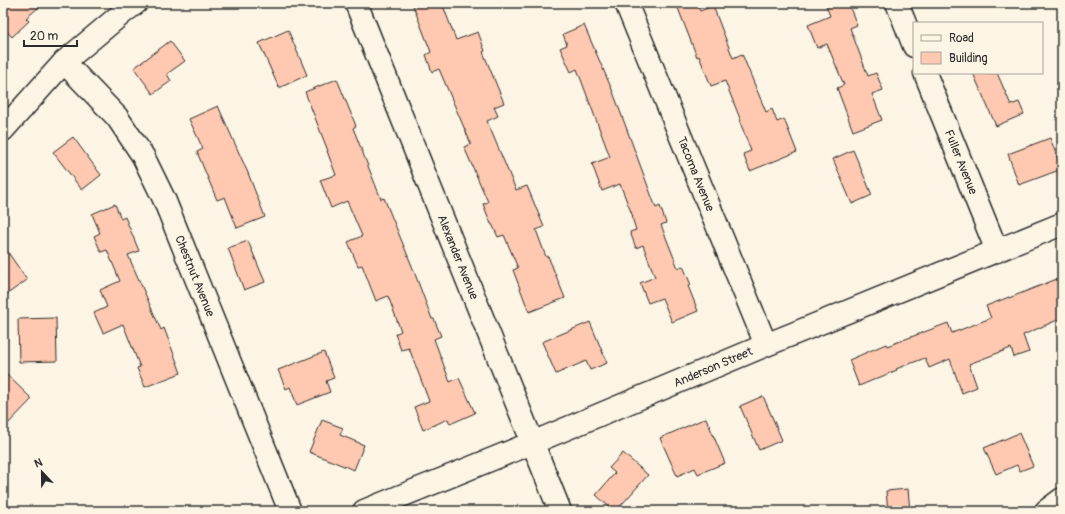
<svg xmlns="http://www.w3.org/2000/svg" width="1065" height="514" viewBox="0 0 1065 514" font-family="Pangolin,sans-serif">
  <rect width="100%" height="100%" fill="#fcf5e5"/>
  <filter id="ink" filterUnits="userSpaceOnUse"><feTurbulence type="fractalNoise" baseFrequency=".025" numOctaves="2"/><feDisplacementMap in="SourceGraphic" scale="8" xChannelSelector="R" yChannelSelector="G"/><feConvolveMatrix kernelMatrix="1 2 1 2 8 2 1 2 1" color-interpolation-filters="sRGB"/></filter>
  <g filter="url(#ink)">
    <!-- building -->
    <path fill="#ffc9b1" stroke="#2b2b2b" d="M 3,3 L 44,3 L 26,18 L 29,21 L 12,37 L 3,27 Z
      M 412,3 L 442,3 L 456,40 L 478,32 L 485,51 L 483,52 L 504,103 L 494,107 L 498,116 L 487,121 L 516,190 L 527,186 L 544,227 L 536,230 L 546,257 L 548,256 L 565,298 L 529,312 L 513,270 L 518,268 L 504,235 L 498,237 L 492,224 L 491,224 L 483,204 L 488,202 L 464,147 L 471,144 L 439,69 L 432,72 L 426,55 L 431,52 Z
      M 676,3 L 697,3 L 700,11 L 713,6 L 733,58 L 742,54 L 766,112 L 772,109 L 777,122 L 784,119 L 797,152 L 750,171 L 743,154 L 751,151 L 740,122 L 741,121 L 725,81 L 711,86 L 699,56 L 697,57 Z
      M 825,3 L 848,3 L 857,25 L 850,28 L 868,76 L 876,73 L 883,90 L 872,94 L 882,120 L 853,131 L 837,88 L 844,85 L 827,44 L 817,48 L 808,25 L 830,16 Z
      M 584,25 L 613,92 L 656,208 L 660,206 L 666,223 L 661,225 L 678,268 L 683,266 L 691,285 L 688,286 L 698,311 L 672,322 L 662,298 L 648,303 L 640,283 L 655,277 L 643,245 L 636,248 L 630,232 L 636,230 L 632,217 L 633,217 L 620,184 L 602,191 L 592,164 L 610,157 L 577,69 L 571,72 L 560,48 L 567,45 L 563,34 Z
      M 288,30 L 307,75 L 279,88 L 259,43 Z
      M 170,41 L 185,61 L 167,74 L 171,81 L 153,94 L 134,68 Z
      M 973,73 L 997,73 L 1011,105 L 1019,102 L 1024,114 L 996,126 Z
      M 337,79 L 356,126 L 353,128 L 381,199 L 384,198 L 412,266 L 432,319 L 434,319 L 441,336 L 434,339 L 450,382 L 459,378 L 475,413 L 450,424 L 448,419 L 423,430 L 414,407 L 429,401 L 409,348 L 401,350 L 395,334 L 401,331 L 388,296 L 376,301 L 362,265 L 358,266 L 348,242 L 362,236 L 347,201 L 331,208 L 320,180 L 336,175 L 327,151 L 328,151 L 305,92 Z
      M 218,106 L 248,173 L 265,217 L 237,228 L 225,197 L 217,200 L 197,152 L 203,149 L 189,119 Z
      M 73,137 L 101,175 L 82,190 L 53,152 Z
      M 1050,138 L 1062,169 L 1019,185 L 1008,154 Z
      M 853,150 L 872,195 L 852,204 L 833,159 Z
      M 115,204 L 121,219 L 125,217 L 139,251 L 128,255 L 161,330 L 164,328 L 181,373 L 145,387 L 137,368 L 140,367 L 123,324 L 103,333 L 94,313 L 107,307 L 100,290 L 120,281 L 107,250 L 101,252 L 94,236 L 100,233 L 92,214 Z
      M 248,241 L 265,282 L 244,290 L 228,248 Z
      M 3,245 L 27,280 L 3,297 Z
      M 1062,277 L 1062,318 L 1023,335 L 1029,352 L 1014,357 L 1011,348 L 969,364 L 977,387 L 962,393 L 950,359 L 929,368 L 925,358 L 896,369 L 897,370 L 859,386 L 849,360 L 886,344 L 887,346 L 948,323 L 952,333 L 991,318 L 986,306 L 1009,297 L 1009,298 Z
      M 56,318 L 57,361 L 19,362 L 18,319 Z
      M 590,322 L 607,363 L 590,370 L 586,361 L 556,374 L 542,342 Z
      M 324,352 L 334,378 L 326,381 L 330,392 L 297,405 L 290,387 L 286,389 L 278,370 Z
      M 3,371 L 32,399 L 3,429 Z
      M 763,396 L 782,440 L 759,450 L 740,406 Z
      M 706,418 L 725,463 L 698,474 L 695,468 L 677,476 L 660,438 Z
      M 322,420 L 343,428 L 340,435 L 364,445 L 354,470 L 309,452 Z
      M 1019,433 L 1033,466 L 1020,471 L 1017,465 L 996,474 L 984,448 Z
      M 623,453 L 648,475 L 616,511 L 614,511 L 596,495 L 615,473 L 609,468 Z
      M 908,489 L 910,511 L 888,511 L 886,491 Z"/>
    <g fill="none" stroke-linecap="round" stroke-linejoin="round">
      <!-- minor casing -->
      <g stroke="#2b2b2b" stroke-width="25">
        <path id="minor" d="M 356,3 L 560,511
          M 626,3 L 766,345
          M 897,3 L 914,46
          M 64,62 L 117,117 L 143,156 L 164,199 L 290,511
          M 925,73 L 997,251
          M 364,511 L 532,443 L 766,345 L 1062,224
          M 1046,511 L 1062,499"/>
      </g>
      <!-- major casing -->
      <g stroke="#2b2b2b" stroke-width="25">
        <path id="major" d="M 3,130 L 64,62 L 125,11 L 136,3"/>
      </g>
      <!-- minor -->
      <use href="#minor" stroke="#fcf5e5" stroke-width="22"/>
      <!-- major -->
      <use href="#major" stroke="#fcf5e5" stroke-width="22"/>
    </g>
  </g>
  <g text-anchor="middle" stroke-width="3" stroke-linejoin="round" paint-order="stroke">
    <!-- street labels -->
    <g font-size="12" fill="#2b2b2b" stroke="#fcf5e5">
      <text transform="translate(961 162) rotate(68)" y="4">Fuller Avenue</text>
      <text transform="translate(696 174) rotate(68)" y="4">Tacoma Avenue</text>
      <text transform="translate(458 257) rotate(68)" y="4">Alexander Avenue</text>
      <text transform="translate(195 276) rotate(68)" y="4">Chestnut Avenue</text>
      <text transform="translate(713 367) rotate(-23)" y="4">Anderson Street</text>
    </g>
  </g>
  <!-- margin -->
  <rect width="1065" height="514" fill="none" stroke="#fcf5e5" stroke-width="16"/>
  <rect x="8" y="8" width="1049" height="498" fill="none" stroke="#2b2b2b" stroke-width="1.5" filter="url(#ink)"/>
  <!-- legend -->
  <rect x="913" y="22" width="130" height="52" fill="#fcf5e5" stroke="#a8a49b"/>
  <rect x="921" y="35" width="20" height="6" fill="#fcf5e5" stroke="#a8a49b"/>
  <text x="949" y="42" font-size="12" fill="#2b2b2b">Road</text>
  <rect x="921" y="52" width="20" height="12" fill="#ffc9b1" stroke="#a8a49b"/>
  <text x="949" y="62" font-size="12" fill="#2b2b2b">Building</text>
  <!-- north arrow -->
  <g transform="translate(42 472) rotate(338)" stroke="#fcf5e5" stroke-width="3" paint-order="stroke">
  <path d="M0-3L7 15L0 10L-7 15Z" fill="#2b2b2b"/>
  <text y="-6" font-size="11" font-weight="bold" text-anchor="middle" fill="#2b2b2b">N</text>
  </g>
  <!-- scale -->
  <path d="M24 40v6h53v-6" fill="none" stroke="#2b2b2b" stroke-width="2"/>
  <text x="30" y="40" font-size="12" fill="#2b2b2b" stroke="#fcf5e5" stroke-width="3" paint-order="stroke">20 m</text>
</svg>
